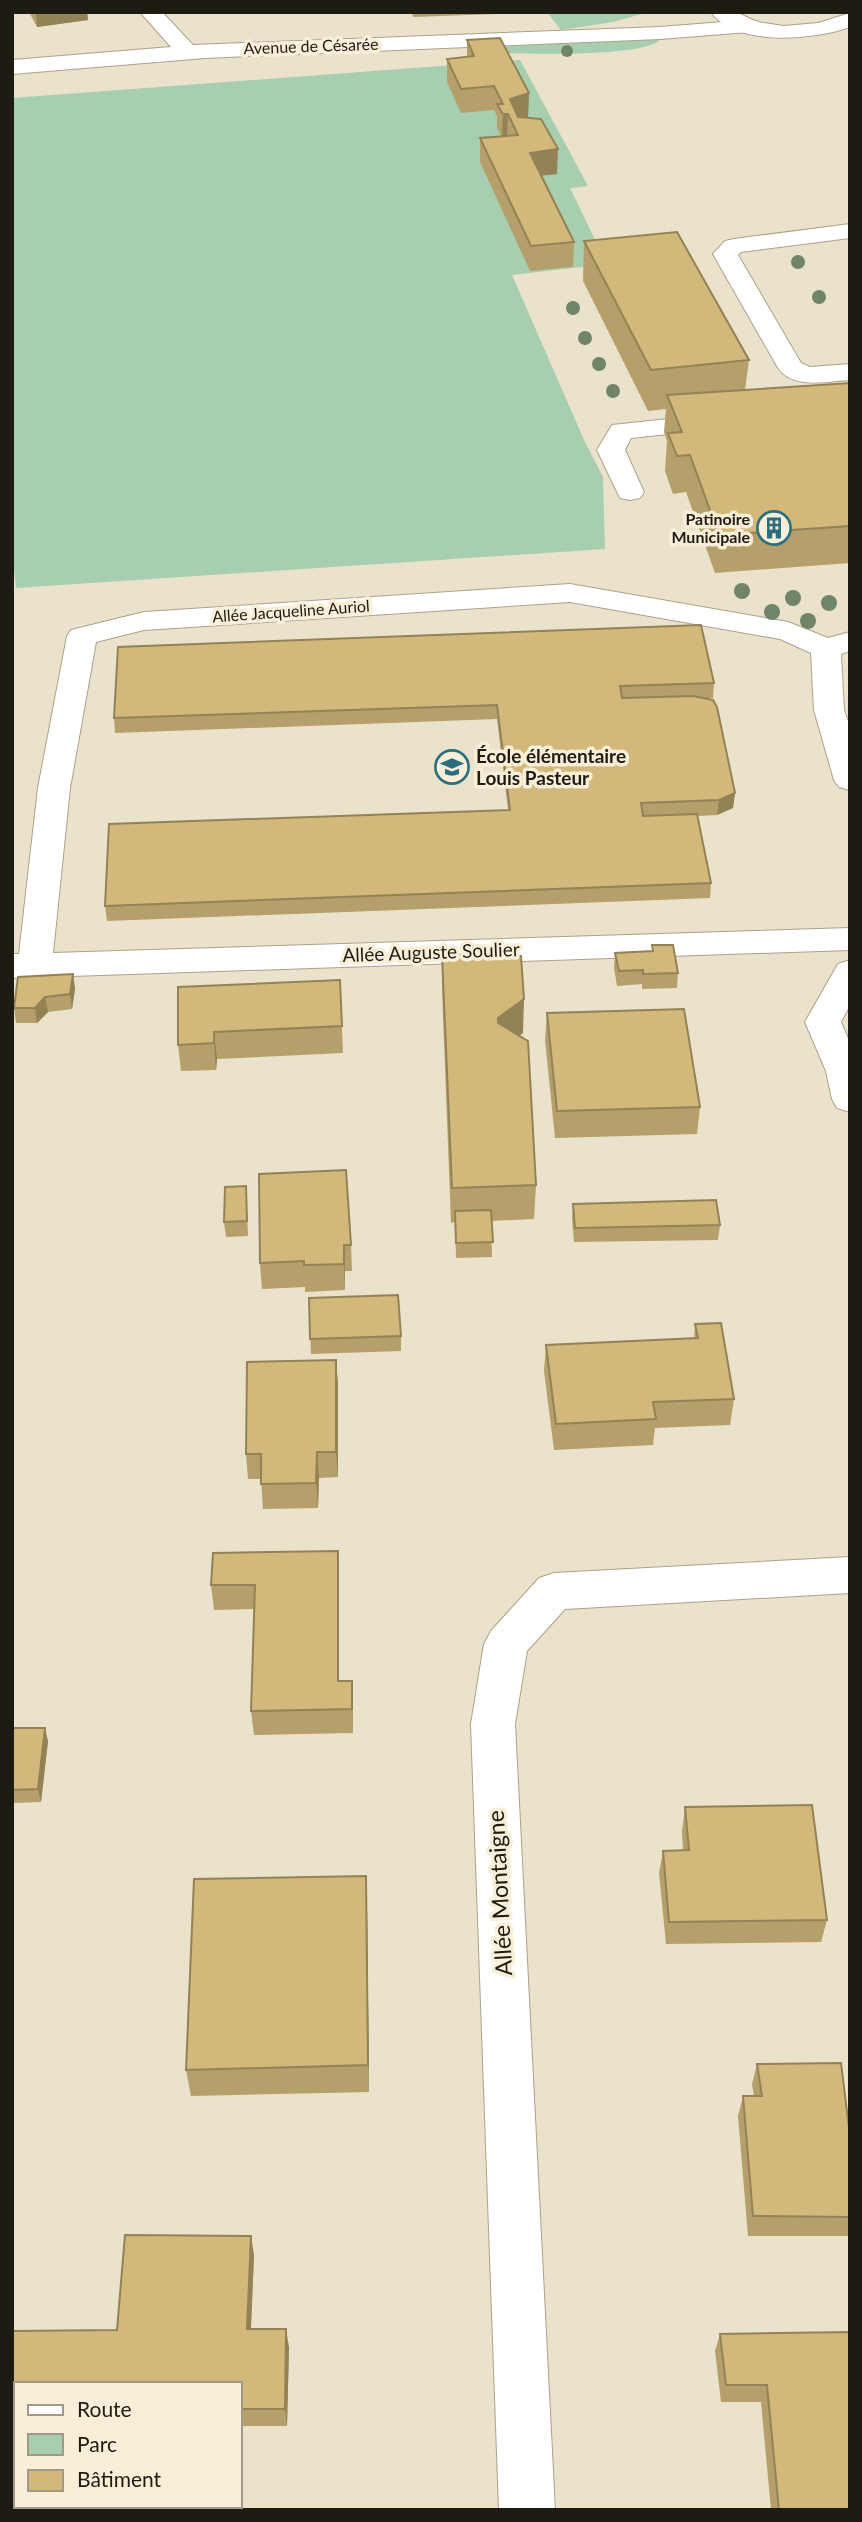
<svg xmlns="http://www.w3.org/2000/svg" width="862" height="2522" viewBox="0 0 862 2522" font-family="Lato,sans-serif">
  <rect width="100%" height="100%" fill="#ebe2cb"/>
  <!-- green -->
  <path fill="#a8ceb0" d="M 547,12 L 649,12 L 613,22 L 561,30 Z
    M 656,38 L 659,41 C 635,58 524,53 491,53 L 477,48 Z
    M 520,60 L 588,186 L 570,188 L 607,264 L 512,275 L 584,440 L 603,477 L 605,549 L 16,588 L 12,550 L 12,98 Z"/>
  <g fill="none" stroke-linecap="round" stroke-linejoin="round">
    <!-- minor casing -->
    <g stroke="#aaa28c" stroke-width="2">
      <path id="minor" d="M 140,12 L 162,12 L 193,45 L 660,27 L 749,20 L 757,21 L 760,26 L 757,31 L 749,32 L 660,39 L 205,58 L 12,74 L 12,60 L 171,47 Z
        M 850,224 L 850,238 L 741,252 L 738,255 L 801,363 L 810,367 L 850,364 L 850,380 C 828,381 793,390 778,368 L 713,254 L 725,241 L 734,239 Z
        M 715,414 L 725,416 L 728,422 L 725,428 L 631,438 L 625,450 L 644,492 L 640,498 L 630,500 L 620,498 L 597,450 L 612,425 Z
        M 570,584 L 788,622 L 828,638 L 850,632 L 850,651 L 841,654 L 844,710 L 850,727 L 850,790 L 839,787 L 834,780 L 814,710 L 811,653 L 780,639 L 570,602 L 144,630 L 96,642 L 70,788 L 53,953 L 850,928 L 850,950 L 12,978 L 12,954 L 19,954 L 38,788 L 67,636 L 71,630 L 144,612 Z
        M 850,960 L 850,1005 L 841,1022 L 850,1043 L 850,1112 L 837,1108 L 832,1099 L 826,1071 L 805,1022 L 838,964 Z
        M 850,1557 L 850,1593 L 565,1609 L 527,1651 L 515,1724 L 555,2510 L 499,2510 L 471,1724 L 484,1644 L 491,1631 L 539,1578 L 554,1573 Z"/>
    </g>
    <!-- major casing -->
    <g stroke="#aaa28c" stroke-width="2">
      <path id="major" d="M 711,12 L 736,12 L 757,22 L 784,26 L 818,23 L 850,13 L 850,27 C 815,40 735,47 711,12 Z"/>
    </g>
    <!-- minor -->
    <use href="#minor" fill="#fff" fill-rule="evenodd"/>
    <!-- major -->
    <use href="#major" fill="#fff" fill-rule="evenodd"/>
  </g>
  <!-- trees -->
  <g fill="#70846a">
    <circle cx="567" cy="51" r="6"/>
    <circle cx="798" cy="262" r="7"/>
    <circle cx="819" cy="297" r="7"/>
    <circle cx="573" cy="308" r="7"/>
    <circle cx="585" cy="338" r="7"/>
    <circle cx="599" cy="364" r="7"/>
    <circle cx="613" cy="391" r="7"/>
    <circle cx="742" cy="591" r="8"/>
    <circle cx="793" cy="598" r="8"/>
    <circle cx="829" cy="603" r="8"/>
    <circle cx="772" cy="612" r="8"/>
    <circle cx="808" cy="621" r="8"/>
  </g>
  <!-- wall -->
  <path fill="#b59f6a" d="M 29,12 L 87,12 L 88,20 L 37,27 Z
    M 232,12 L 259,12 L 232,14 Z
    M 412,12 L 524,12 L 524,13 L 413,17 Z
    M 467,40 L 529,93 L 528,117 L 526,118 L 557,174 L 542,175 L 574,242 L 573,267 L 530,271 L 480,162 L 480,138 L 501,136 L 497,128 L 497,116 L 494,110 L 461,113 L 447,82 L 447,59 L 467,57 Z
    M 584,241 L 749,360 L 745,390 L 850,383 L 850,563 L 715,573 L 686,492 L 673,494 L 665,471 L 667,441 L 664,432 L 666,409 L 648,411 L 583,281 Z
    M 118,647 L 714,683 L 713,698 L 702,698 L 735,793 L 733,808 L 717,815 L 698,816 L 711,883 L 710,898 L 107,921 L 105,906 L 508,810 L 497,719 L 115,733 L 114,718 Z
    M 652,945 L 678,973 L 677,988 L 642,989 L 642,984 L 617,986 L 614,968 L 615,953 L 652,951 Z
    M 442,955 L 523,1033 L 519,1036 L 536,1185 L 534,1219 L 491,1221 L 492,1257 L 456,1258 L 455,1222 L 451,1223 L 442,989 Z
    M 73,974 L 75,989 L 72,1009 L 48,1012 L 37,1023 L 16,1023 L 14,1008 Z
    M 340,980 L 343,1053 L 217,1059 L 216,1070 L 181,1071 L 178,1045 Z
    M 547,1013 L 700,1107 L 697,1134 L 555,1138 L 545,1040 Z
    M 259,1174 L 351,1245 L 352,1271 L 345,1271 L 345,1290 L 305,1292 L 305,1287 L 262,1289 L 260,1263 Z
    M 246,1186 L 248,1236 L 226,1237 L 224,1222 Z
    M 573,1204 L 720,1225 L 718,1240 L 574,1242 L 572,1219 Z
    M 309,1298 L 401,1336 L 401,1351 L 311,1354 Z
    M 695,1324 L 734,1399 L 730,1425 L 655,1428 L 653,1445 L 554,1450 L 544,1371 L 546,1345 L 694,1338 Z
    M 336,1360 L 338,1385 L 338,1477 L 319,1478 L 318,1508 L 263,1509 L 261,1479 L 248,1479 L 246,1454 Z
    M 338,1551 L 339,1576 L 339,1681 L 353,1705 L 353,1733 L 254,1735 L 251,1711 L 254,1609 L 214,1610 L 211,1585 Z
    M 12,1728 L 48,1741 L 41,1802 L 12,1803 Z
    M 685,1807 L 827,1920 L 821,1942 L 666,1944 L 659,1873 L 663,1851 L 683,1851 L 682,1831 Z
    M 366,1876 L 367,1905 L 369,2092 L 191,2096 L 186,2070 Z
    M 757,2064 L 850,2136 L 850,2236 L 748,2236 L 738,2116 L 743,2096 L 754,2096 L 752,2084 Z
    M 254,2255 L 251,2329 L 289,2347 L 287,2426 L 240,2426 L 240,2384 L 16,2384 L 16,2428 L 12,2428 L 12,2331 L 117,2330 Z
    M 850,2332 L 850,2510 L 771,2510 L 761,2402 L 721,2402 L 715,2351 L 720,2334 Z"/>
  <!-- shaded-wall -->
  <path fill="#938256" d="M 36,12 L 87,12 L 88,20 L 37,27 Z
    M 529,93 L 528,117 L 512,122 L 510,99 Z
    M 503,114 L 508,114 L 507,138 L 502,138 Z
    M 558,149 L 557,174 L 530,177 L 530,153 Z
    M 735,793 L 733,808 L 717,815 L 719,800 Z
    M 73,974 L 75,989 L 72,1009 L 70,994 Z
    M 45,997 L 48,1012 L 37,1023 L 35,1008 Z
    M 524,999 L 523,1033 L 497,1052 L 498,1018 Z
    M 214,1032 L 217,1059 L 216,1070 L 214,1043 Z
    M 344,1245 L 345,1271 L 345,1290 L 344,1264 Z
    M 336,1360 L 338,1385 L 338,1477 L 336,1452 Z
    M 317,1452 L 319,1478 L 318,1508 L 316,1483 Z
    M 338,1551 L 339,1576 L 339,1705 L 338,1681 Z
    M 45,1728 L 48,1741 L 41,1802 L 38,1789 Z
    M 366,1876 L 367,1905 L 369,2092 L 368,2065 Z
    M 251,2236 L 254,2255 L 250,2347 L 247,2329 Z
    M 286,2329 L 289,2347 L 287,2426 L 285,2409 Z"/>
  <!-- building -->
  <path fill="#d2b97b" stroke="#938256" stroke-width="2" d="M 500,38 L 529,93 L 510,99 L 518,117 L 541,119 L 558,149 L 530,153 L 574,242 L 531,246 L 480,138 L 518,135 L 508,114 L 503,114 L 497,104 L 503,104 L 494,86 L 461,89 L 447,59 L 474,56 L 467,40 Z
    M 677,232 L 749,360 L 651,370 L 584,241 Z
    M 850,383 L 850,526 L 719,535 L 690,455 L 677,456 L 668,433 L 682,432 L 667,395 Z
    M 701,625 L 714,683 L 620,686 L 622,698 L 693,696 L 713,700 L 717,707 L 735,793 L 719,800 L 641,803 L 643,816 L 697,814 L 711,883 L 105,906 L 109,824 L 510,810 L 497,705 L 114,718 L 118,647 Z
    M 652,945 L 673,945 L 678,973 L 643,974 L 643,970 L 619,971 L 615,953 L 653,951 Z
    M 473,954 L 474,957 L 521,956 L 524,999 L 498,1018 L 498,1023 L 528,1041 L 536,1185 L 452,1188 L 442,955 Z
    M 73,974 L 70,994 L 45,997 L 35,1008 L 14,1008 L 18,977 Z
    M 340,980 L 342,1026 L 214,1032 L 214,1043 L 178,1045 L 178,987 Z
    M 684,1009 L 700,1107 L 557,1111 L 547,1013 Z
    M 346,1170 L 351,1245 L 344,1245 L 344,1264 L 304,1265 L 304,1261 L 260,1263 L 259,1174 Z
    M 246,1186 L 247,1221 L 224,1222 L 225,1187 Z
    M 716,1200 L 720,1225 L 575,1228 L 573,1204 Z
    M 491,1210 L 493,1242 L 456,1243 L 455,1211 Z
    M 398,1295 L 401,1336 L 310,1339 L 309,1298 Z
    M 721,1323 L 734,1399 L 653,1402 L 656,1419 L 556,1424 L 546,1345 L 698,1338 L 695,1324 Z
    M 336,1360 L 336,1452 L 317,1452 L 316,1483 L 261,1484 L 261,1454 L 246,1454 L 247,1362 Z
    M 338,1551 L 338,1681 L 352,1681 L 352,1709 L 251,1711 L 255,1585 L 211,1585 L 213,1553 Z
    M 12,1728 L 45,1728 L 38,1789 L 12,1790 Z
    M 812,1805 L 827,1920 L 669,1922 L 663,1851 L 689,1850 L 685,1807 Z
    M 366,1876 L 368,2065 L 186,2070 L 194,1879 Z
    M 841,2063 L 850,2136 L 850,2217 L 753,2216 L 743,2096 L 762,2096 L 757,2064 Z
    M 125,2235 L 251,2236 L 247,2329 L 286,2329 L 285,2409 L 240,2409 L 240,2384 L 16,2384 L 16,2411 L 12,2411 L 12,2331 L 117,2330 Z
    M 850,2332 L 850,2510 L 779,2510 L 767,2385 L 726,2385 L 720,2334 Z"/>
  <!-- icons -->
  <defs>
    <g id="building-ring" transform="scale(1.75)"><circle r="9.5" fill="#f9efd8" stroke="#2b6f7f" stroke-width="1.5"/><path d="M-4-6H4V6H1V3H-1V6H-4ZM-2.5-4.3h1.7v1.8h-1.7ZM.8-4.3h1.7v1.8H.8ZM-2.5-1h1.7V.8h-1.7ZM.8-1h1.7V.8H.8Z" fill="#2b6f7f"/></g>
    <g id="school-ring" transform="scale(1.75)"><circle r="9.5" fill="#f9efd8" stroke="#2b6f7f" stroke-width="1.5"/><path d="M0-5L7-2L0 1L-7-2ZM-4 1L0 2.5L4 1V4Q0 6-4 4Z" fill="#2b6f7f"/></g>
  </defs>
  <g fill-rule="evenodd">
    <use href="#building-ring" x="774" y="528"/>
    <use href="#school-ring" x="452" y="767"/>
  </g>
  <g text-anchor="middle" stroke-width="7" stroke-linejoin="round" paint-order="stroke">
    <!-- far-street labels -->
    <g font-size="16" fill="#1e1b13" stroke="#f9efd8">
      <text transform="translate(311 46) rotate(-2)" y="6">Avenue de Césarée</text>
      <text transform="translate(291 611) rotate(-4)" y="6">Allée Jacqueline Auriol</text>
    </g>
    <!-- far-poi labels -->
    <g font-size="16" font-weight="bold" fill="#1e1b13" stroke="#f9efd8" text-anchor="end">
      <text x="750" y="525">Patinoire<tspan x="750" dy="18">Municipale</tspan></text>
    </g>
    <!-- poi labels -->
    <g font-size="19" font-weight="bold" fill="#1e1b13" stroke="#f9efd8" text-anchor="start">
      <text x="476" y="763">École élémentaire<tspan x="476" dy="22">Louis Pasteur</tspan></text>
    </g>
    <!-- street labels -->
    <g font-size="19" fill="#1e1b13" stroke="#f9efd8">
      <text transform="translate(431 952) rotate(-2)" y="7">Allée Auguste Soulier</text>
    </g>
    <!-- near-street labels -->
    <g font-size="23" fill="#1e1b13" stroke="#f9efd8">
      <text transform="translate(500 1893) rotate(-93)" y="8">Allée Montaigne</text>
    </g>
  </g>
  <!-- border -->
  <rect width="862" height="2522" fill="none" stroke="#1e1b13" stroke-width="28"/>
  <!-- legend -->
  <rect x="14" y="2382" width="228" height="126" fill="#f9efd8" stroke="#a19a89" stroke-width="2"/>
  <rect x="28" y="2405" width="35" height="10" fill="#ffffff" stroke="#a19a89" stroke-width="2"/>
  <text x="77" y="2417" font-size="21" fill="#1e1b13">Route</text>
  <rect x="28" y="2434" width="35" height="21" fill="#a8ceb0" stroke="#a19a89" stroke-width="2"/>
  <text x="77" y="2452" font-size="21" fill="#1e1b13">Parc</text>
  <rect x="28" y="2470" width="35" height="21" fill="#d2b97b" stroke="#a19a89" stroke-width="2"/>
  <text x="77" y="2487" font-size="21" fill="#1e1b13">Bâtiment</text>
</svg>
